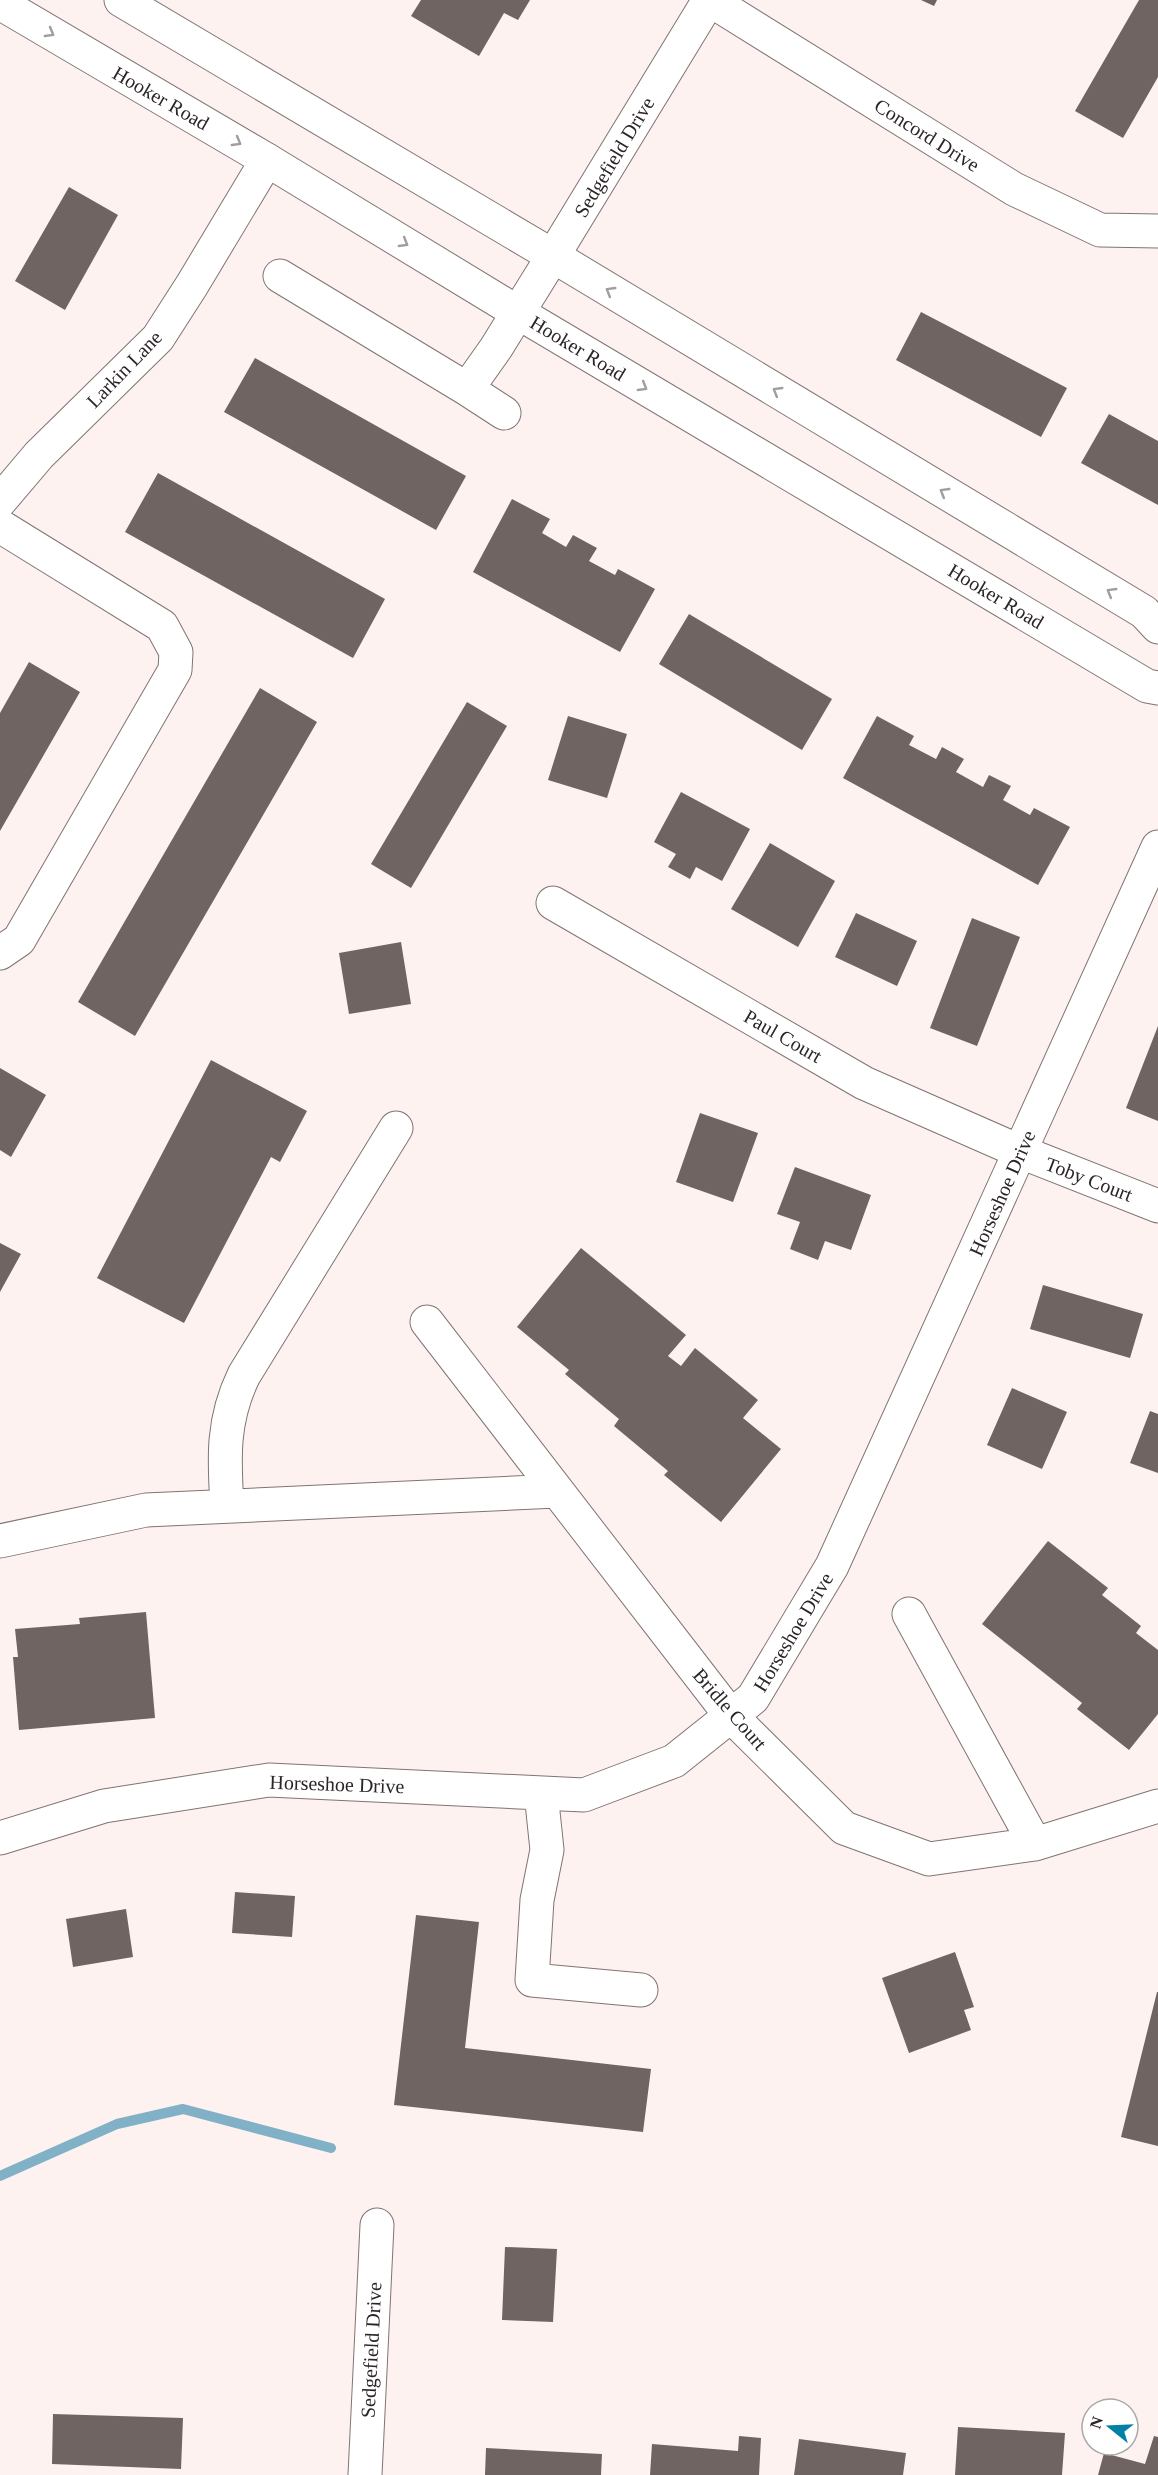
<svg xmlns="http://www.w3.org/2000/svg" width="1158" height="2475" viewBox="0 0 1158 2475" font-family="Georgia,serif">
  <rect width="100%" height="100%" fill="#fdf2f0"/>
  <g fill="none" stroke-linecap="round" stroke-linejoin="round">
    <!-- stream -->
    <path stroke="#81b1c6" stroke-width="10" d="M 0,2176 L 117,2124 L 183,2109 L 331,2148"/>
  </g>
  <!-- building -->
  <path fill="#706462" d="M 421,0 L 530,0 L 518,20 L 504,13 L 479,56 L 411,16 Z
    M 921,0 L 937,0 L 934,6 Z
    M 1139,0 L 1158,0 L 1158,77 L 1123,138 L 1075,111 Z
    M 69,187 L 118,215 L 65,310 L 15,281 Z
    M 921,312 L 1067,388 L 1041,437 L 896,360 Z
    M 255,358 L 466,476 L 436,530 L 224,412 Z
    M 1109,414 L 1158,441 L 1158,505 L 1081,463 Z
    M 158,473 L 385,599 L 353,658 L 125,532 Z
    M 512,499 L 550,519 L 542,533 L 566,547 L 573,535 L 597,548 L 589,561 L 615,575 L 618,569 L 655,589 L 620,652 L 473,572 Z
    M 689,614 L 832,699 L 802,750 L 659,664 Z
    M 29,662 L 80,692 L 0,831 L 0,713 Z
    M 260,688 L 317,722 L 135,1036 L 78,1002 Z
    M 467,702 L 507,726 L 411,888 L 371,864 Z
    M 568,716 L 627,734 L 607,798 L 548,780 Z
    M 877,716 L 914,736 L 909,745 L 936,759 L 942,747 L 964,759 L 956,772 L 983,787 L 989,775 L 1011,786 L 1003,800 L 1030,815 L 1034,808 L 1070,827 L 1038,885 L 843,778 Z
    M 681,792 L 750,829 L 722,881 L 696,867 L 690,879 L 668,867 L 676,854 L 654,842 Z
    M 770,843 L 835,881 L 798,947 L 731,909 Z
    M 856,913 L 917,941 L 897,986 L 835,957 Z
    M 972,918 L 1020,937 L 977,1046 L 930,1028 Z
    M 401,942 L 411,1004 L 349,1014 L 339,953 Z
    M 1158,1026 L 1158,1121 L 1126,1108 Z
    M 211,1060 L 307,1111 L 280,1162 L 271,1157 L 184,1323 L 97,1278 Z
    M 0,1068 L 46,1095 L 11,1157 L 0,1150 Z
    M 700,1113 L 758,1133 L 733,1202 L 676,1182 Z
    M 795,1167 L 871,1195 L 851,1250 L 825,1241 L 818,1260 L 790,1249 L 800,1222 L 777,1214 Z
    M 0,1243 L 21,1254 L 0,1292 Z
    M 581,1248 L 686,1335 L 668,1356 L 681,1366 L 695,1348 L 758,1400 L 743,1418 L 781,1449 L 721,1522 L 664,1475 L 668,1471 L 614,1426 L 619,1419 L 565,1374 L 569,1370 L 517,1327 Z
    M 1043,1285 L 1143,1314 L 1130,1358 L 1030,1329 Z
    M 1012,1388 L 1067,1412 L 1042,1469 L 987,1445 Z
    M 1150,1411 L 1158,1414 L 1158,1473 L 1130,1463 Z
    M 1048,1541 L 1108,1588 L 1102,1595 L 1141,1626 L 1136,1633 L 1158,1650 L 1158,1714 L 1129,1750 L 1077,1709 L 1082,1703 L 982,1624 Z
    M 146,1612 L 155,1718 L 19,1730 L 13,1657 L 18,1657 L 15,1629 L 80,1624 L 79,1618 Z
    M 235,1892 L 295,1896 L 292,1937 L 232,1933 Z
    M 126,1909 L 133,1957 L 73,1967 L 66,1919 Z
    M 416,1915 L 479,1922 L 465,2048 L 651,2069 L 643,2132 L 394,2105 Z
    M 955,1952 L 974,2007 L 964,2010 L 971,2030 L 909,2053 L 882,1978 Z
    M 1157,1992 L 1158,1992 L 1158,2146 L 1121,2137 Z
    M 505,2247 L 557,2249 L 553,2322 L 502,2320 Z
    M 53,2414 L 183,2418 L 181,2469 L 52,2464 Z
    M 958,2427 L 1065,2433 L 1062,2475 L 955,2475 Z
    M 739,2436 L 761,2438 L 759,2475 L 650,2475 L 652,2444 L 738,2451 Z
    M 1154,2436 L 1158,2437 L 1158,2475 L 1098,2475 L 1104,2453 L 1145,2464 Z
    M 799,2439 L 906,2453 L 903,2475 L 794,2475 Z
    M 486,2448 L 602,2454 L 601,2475 L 485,2475 Z"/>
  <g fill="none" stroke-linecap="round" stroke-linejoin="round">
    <!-- minor casing -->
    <g stroke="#807472" stroke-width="35">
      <path id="minor" d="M 710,0 L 1014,189 L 1100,230 L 1158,231
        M 280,276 L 467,389 L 496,348 L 553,256 L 709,0
        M 467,389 L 504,413
        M 0,501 L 39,455 L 158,338 L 192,285 L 267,160
        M 0,526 L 162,626 L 176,652 L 175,670 L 19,940 L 0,953
        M 553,903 L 864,1083 L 1021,1152 L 1158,1206
        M 427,1322 L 731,1716 L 844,1828 L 929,1859 L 1035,1844 L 1158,1806
        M 227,1506 C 224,1458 222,1420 244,1375 L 396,1128
        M 0,1541 L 146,1510 L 557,1491
        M 909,1614 L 1035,1844
        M 541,1793 L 547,1850 L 537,1900 L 532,1980 L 641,1990
        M 0,1838 L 104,1806 L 269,1780 L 584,1795 L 674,1761 L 753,1698 L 832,1566 L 1158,847
        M 365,2475 L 377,2225"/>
    </g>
    <!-- major casing -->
    <g stroke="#807472" stroke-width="35">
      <path id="major" d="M 121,0 L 553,256 L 1144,612 L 1158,627
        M 0,3 L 267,160 L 517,312 L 1147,686 L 1158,688"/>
    </g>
    <!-- minor -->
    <use href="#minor" stroke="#fff" stroke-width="33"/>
    <!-- major -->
    <use href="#major" stroke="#fff" stroke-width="33"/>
  </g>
  <!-- one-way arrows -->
  <defs><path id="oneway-chevron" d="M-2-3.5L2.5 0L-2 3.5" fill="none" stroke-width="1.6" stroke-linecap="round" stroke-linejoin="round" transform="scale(1.5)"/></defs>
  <g stroke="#a09d9d">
    <use href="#oneway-chevron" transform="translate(50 33) rotate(30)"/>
    <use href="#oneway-chevron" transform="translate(237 142) rotate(30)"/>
    <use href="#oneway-chevron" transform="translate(404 243) rotate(31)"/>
    <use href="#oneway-chevron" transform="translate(610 291) rotate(-149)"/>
    <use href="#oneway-chevron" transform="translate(643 387) rotate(31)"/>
    <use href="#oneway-chevron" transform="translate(777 391) rotate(-149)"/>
    <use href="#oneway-chevron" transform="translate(944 492) rotate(-149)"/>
    <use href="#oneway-chevron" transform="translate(1111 592) rotate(-149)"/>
  </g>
  <g text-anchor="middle" stroke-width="6" stroke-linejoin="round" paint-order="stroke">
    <!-- street labels -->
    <g font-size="20" fill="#2b2625" stroke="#fff">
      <text transform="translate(161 98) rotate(30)" y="7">Hooker Road</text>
      <text transform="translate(927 135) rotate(32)" y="7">Concord Drive</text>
      <text transform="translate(614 157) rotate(-59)" y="7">Sedgefield Drive</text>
      <text transform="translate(578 348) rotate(31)" y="7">Hooker Road</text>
      <text transform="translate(124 369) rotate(-46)" y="7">Larkin Lane</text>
      <text transform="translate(996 596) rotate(31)" y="7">Hooker Road</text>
      <text transform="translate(783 1036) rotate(30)" y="7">Paul Court</text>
      <text transform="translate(1089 1179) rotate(21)" y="7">Toby Court</text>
      <text transform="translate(1002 1193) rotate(-66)" y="7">Horseshoe Drive</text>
      <text transform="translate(793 1632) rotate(-59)" y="7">Horseshoe Drive</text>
      <text transform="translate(730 1709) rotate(49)" y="7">Bridle Court</text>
      <text transform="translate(337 1784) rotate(2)" y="7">Horseshoe Drive</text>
      <text transform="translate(371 2350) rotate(-87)" y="7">Sedgefield Drive</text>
    </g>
  </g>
  <!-- north arrow -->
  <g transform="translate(1110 2427) rotate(288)"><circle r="28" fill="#ffffff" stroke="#aaa8a8" stroke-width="1.5"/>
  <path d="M0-4.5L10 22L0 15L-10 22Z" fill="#0181a6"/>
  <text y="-9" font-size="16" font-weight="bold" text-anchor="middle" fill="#2b2625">N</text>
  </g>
</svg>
